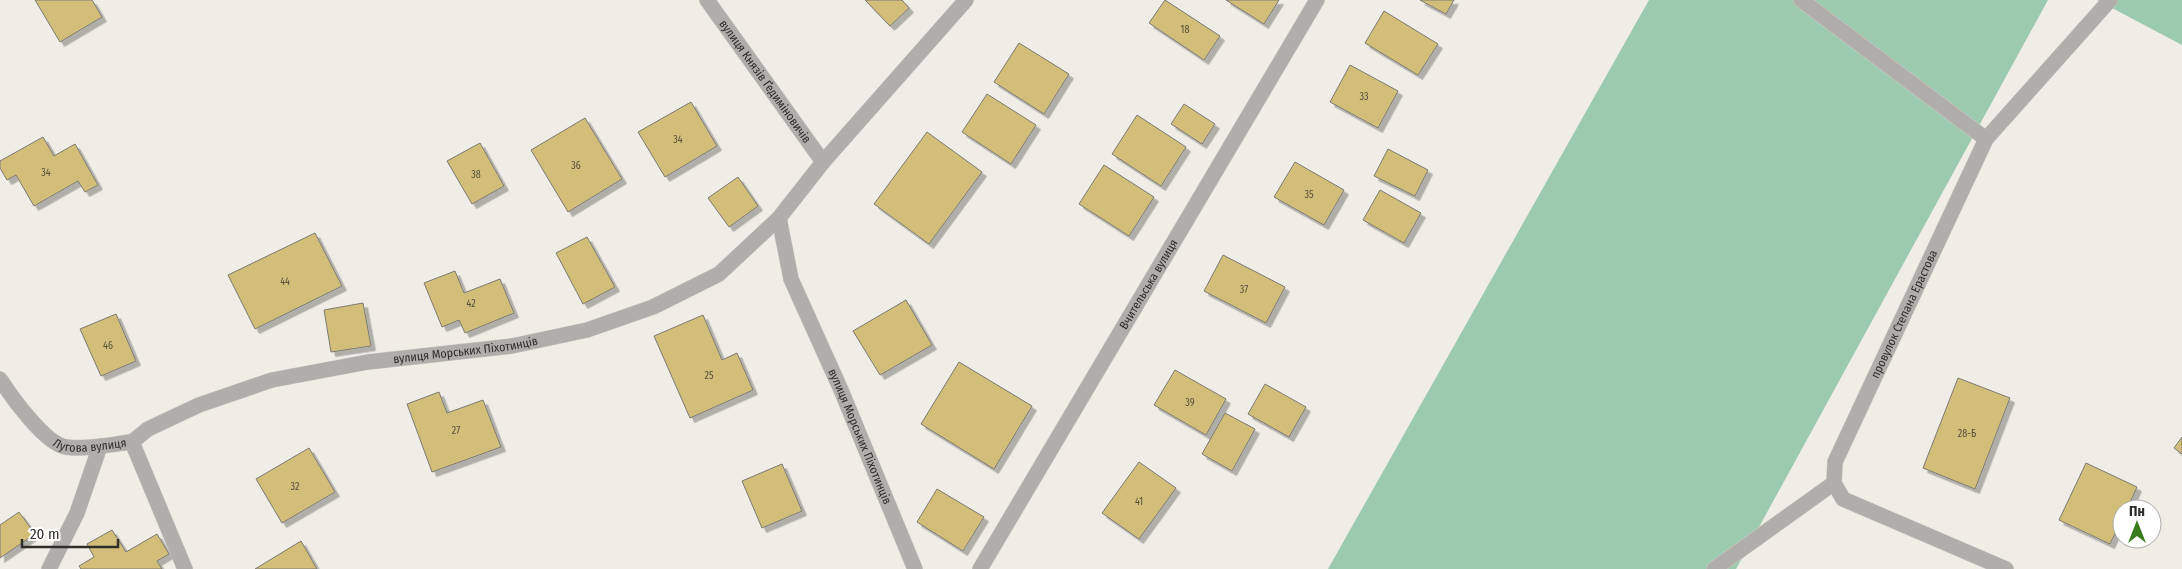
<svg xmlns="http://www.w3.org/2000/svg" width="2182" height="569" viewBox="0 0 2182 569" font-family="'Fira Sans Condensed',sans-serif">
  <defs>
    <filter id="shadow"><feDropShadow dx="4.5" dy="4.5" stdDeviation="0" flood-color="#0004"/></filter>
  </defs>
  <rect width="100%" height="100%" fill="#efede6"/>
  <!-- green -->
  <path fill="#9ccaaf" d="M 1649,0 L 2048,0 L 1736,569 L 1328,569 Z
    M 2097,0 L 2182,0 L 2182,45 Z"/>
  <!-- building -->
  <path fill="#d3be79" stroke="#7b7a73" filter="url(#shadow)" d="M 35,0 L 92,0 L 102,17 L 60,42 Z
    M 865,0 L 902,0 L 909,8 L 890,26 Z
    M 1165,0 L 1220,36 L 1204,60 L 1149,23 Z
    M 1226,0 L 1279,0 L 1264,24 Z
    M 1420,0 L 1454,0 L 1446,14 Z
    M 1384,11 L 1438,44 L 1418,75 L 1365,43 Z
    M 1019,43 L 1069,74 L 1044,114 L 994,82 Z
    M 1350,65 L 1398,91 L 1378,128 L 1330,102 Z
    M 987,94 L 1036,125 L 1011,164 L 962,132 Z
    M 691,102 L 717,146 L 665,177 L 638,132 Z
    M 1184,104 L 1215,124 L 1202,144 L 1171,124 Z
    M 1137,115 L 1186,147 L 1161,186 L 1112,154 Z
    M 585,118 L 622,179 L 568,212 L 531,150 Z
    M 927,132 L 982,172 L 929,244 L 874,204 Z
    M 43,137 L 54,156 L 75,144 L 98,185 L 85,192 L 78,181 L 34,206 L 16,175 L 7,180 L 0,168 L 0,161 Z
    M 480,143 L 504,186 L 472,204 L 447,161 Z
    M 1388,149 L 1428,170 L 1415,196 L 1374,176 Z
    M 1295,162 L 1344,190 L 1324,225 L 1274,197 Z
    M 1104,165 L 1154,197 L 1129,236 L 1079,204 Z
    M 738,177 L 758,206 L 729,227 L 708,198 Z
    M 1380,190 L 1421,213 L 1404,243 L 1363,220 Z
    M 315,233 L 342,286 L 255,329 L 228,275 Z
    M 587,237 L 615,287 L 583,304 L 556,253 Z
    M 1223,255 L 1285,287 L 1266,323 L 1204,291 Z
    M 455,271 L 464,293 L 500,279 L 514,313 L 465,333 L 459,320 L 442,327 L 424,283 Z
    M 906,300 L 932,345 L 880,375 L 853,331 Z
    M 363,303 L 371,346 L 331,352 L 324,310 Z
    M 116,314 L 136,361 L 101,376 L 80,329 Z
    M 703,315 L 722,360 L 737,353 L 753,390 L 690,418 L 654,336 Z
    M 959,362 L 1032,406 L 994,469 L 921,424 Z
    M 1175,370 L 1226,399 L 1206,435 L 1154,405 Z
    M 1958,378 L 2010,398 L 1975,489 L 1923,468 Z
    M 1265,384 L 1306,407 L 1289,437 L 1248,414 Z
    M 439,392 L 447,413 L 483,400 L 501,447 L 432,472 L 407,404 Z
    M 1225,413 L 1255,429 L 1232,471 L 1202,454 Z
    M 2182,437 L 2182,454 L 2174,448 Z
    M 309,448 L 335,492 L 282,523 L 256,479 Z
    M 1139,462 L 1176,488 L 1139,539 L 1102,513 Z
    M 2086,463 L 2137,487 L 2127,509 L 2122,509 L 2122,519 L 2110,544 L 2059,520 Z
    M 782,464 L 802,511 L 762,528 L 742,481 Z
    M 937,489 L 984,517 L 963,551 L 917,522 Z
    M 19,512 L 35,534 L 0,558 L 0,525 Z
    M 112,530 L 126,552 L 157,534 L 169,554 L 157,561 L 162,569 L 81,569 L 79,566 L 94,557 L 87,544 Z
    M 301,541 L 317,569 L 255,569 Z"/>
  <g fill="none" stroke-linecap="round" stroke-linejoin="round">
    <!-- service casing -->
    <g stroke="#cccac4" stroke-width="16">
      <path id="service" d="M 1801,0 L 1986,139
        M 49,569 L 77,513 L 100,446
        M 1714,569 L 1834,483"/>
    </g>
    <!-- minor casing -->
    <g stroke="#cccac4" stroke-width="16">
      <g id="minor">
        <path id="s1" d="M 707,0 L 823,162"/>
        <path id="s2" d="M 779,218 L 791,279 L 841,390 L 915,569"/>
        <path id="s3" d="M 0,379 C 11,396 45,444 66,447 C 85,450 112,444 132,442 L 185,569"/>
        <path id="s4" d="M 132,442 L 148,429 L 199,405 L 272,380 L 368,362 L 512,346 L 587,330 L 653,307 L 719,274 L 779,218 L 823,162 L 966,0"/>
        <path id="s5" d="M 980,569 L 1317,0"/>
        <path id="s6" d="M 2006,569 L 1843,499 L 1834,483 L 1835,462 L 1986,139 L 2110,0"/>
      </g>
    </g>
    <!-- service -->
    <use href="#service" stroke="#afaeab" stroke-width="15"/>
    <!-- minor -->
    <use href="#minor" stroke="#afaeab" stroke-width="15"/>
  </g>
  <g text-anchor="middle" stroke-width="5" stroke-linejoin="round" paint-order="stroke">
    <!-- number labels -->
    <g font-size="10" fill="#57513e">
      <text x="1185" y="33">18</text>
      <text x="1364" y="100">33</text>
      <text x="678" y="143">34</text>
      <text x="576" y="169">36</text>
      <text x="46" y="176">34</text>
      <text x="476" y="178">38</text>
      <text x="1309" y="198">35</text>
      <text x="285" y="285">44</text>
      <text x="1244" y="293">37</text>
      <text x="471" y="307">42</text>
      <text x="108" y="349">46</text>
      <text x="709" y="379">25</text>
      <text x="1190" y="406">39</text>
      <text x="456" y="434">27</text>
      <text x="1967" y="437">28-Б</text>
      <text x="295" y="490">32</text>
      <text x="1139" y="505">41</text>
    </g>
    <!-- street labels -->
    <g font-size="12" fill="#2e2d2a" stroke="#fff">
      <text dy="4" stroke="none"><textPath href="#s1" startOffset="100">вулиця Князів Ґедиміновичів</textPath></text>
      <text dy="4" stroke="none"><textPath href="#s5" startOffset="331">Вчительська вулиця</textPath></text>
      <text dy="4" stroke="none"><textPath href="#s6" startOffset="380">провулок Степана Ерастова</textPath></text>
      <text dy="4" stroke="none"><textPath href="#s4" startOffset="350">вулиця Морських Піхотинців</textPath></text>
      <text dy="4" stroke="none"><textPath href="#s2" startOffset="234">вулиця Морських Піхотинців</textPath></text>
      <text dy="4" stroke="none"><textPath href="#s3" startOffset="120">Лугова вулиця</textPath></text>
    </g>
  </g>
  <!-- north arrow -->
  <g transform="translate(2137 524)"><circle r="24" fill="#ffffff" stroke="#ababaa"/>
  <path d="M0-4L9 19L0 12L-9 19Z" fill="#397c1e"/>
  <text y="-8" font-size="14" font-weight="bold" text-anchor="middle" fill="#2e2d2a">Пн</text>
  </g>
  <!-- scale -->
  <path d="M22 539v8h96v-8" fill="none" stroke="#2e2d2a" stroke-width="2.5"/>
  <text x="30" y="539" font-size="15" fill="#2e2d2a" stroke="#ffffff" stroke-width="4" paint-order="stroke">20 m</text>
</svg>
